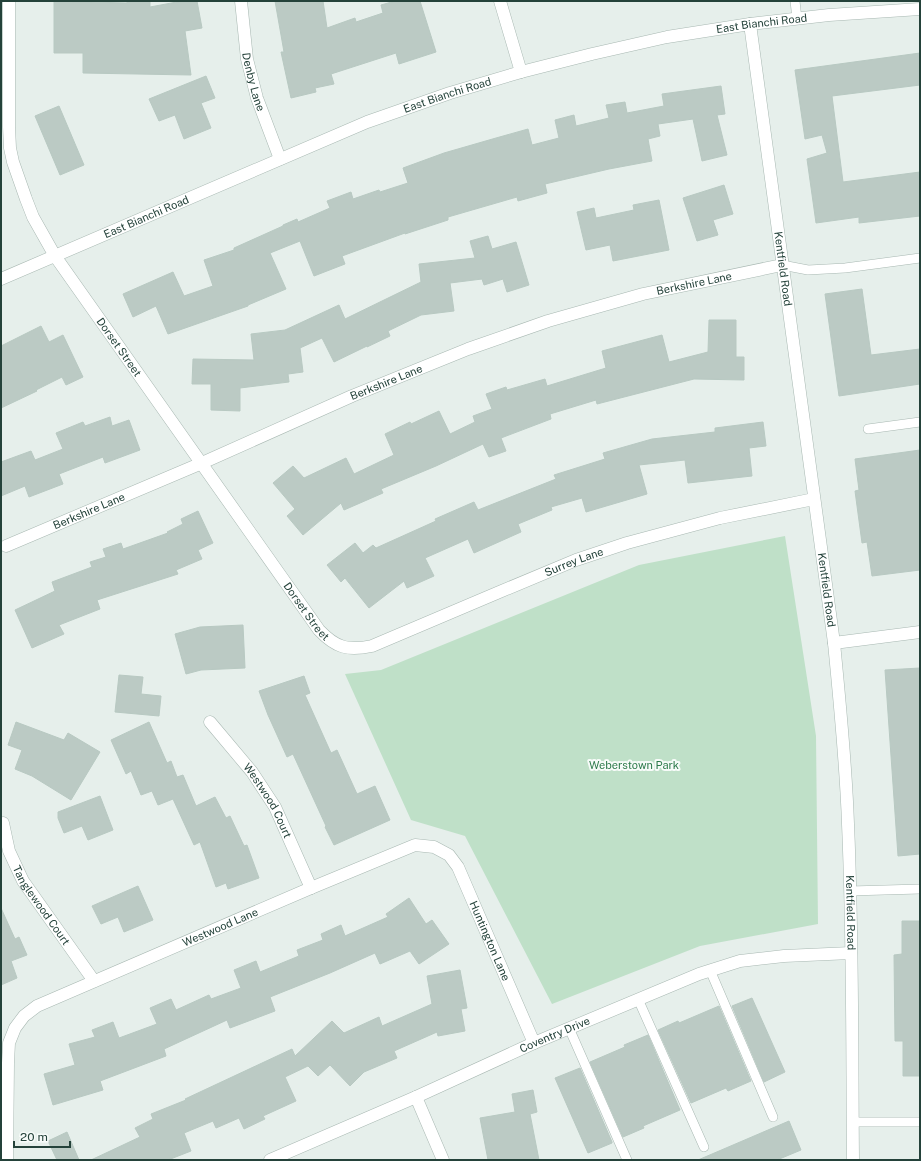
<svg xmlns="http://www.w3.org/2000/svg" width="921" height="1161" viewBox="0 0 921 1161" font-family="'Public Sans',sans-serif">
  <rect width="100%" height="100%" fill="#e6efeb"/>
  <!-- green -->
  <path fill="#bfe0c8" d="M 785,536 L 816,736 L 818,924 L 700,946 L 552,1004 L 465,836 L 411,820 L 345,674 L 381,670 L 639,565 Z"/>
  <!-- building -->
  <path fill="#bbcac4" stroke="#b8c9c2" d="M 54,1 L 127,3 L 127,1 L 150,1 L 150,7 L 182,1 L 197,1 L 202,28 L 185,31 L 191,75 L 83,73 L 83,53 L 54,53 Z
    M 275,1 L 323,1 L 327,28 L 355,18 L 356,22 L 383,13 L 381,5 L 395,1 L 420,1 L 436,52 L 399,64 L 396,53 L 331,74 L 334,84 L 315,88 L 316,92 L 291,98 L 281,52 L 284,52 Z
    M 920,53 L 920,85 L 832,96 L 843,182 L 920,172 L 920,216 L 859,223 L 859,217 L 816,223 L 807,159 L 827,153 L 822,135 L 805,139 L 795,70 Z
    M 206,76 L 215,98 L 201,103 L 211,128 L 184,139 L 175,115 L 159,121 L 149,99 Z
    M 721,86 L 725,114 L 717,115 L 727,155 L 702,161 L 693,119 L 658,124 L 660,136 L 648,139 L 652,161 L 609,169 L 545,184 L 547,193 L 518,201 L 517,197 L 448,217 L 448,220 L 405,234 L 405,233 L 342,256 L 345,264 L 314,276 L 300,241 L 270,253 L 286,289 L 248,305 L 248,306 L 168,334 L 156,306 L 133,317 L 123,294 L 173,272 L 184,296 L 213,286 L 204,260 L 234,250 L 234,248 L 283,226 L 283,225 L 297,219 L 298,222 L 330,208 L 327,201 L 351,192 L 353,199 L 379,190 L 380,192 L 408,183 L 403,168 L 444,153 L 496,138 L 528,129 L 532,145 L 559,138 L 555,120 L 574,115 L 576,126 L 609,118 L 606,105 L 625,102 L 627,113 L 664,106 L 662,94 Z
    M 59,106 L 84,165 L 60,175 L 35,116 Z
    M 724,185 L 733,214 L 713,220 L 718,235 L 697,241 L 683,198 Z
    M 659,200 L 669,250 L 613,261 L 610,245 L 586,250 L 577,212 L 594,208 L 596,218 L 634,210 L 633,205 Z
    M 488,236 L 492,249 L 516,242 L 529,285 L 507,292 L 503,279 L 484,285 L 482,279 L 450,283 L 454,311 L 421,315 L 388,331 L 390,336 L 367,347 L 367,346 L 334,362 L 322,338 L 300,348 L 303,372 L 288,374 L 289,382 L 240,388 L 240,411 L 211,410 L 211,384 L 192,384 L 193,359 L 254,360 L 251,334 L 285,330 L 339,305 L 345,319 L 421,282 L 419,264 L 475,258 L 470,241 Z
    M 862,289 L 871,355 L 920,349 L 920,384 L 839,396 L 825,294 Z
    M 709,320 L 736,320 L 736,357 L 744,357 L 744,380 L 694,379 L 597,404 L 596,400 L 550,414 L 551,419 L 501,438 L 506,451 L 489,457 L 483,444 L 436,466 L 381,489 L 383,493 L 344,510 L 341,503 L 303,535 L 287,516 L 295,509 L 273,483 L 293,466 L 304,478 L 346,458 L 354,474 L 394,455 L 385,434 L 410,422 L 411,424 L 439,411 L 450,434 L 475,422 L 473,416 L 492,409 L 486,394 L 506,387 L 507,390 L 545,379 L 547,386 L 606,368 L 602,351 L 662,335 L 669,362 L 708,352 Z
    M 41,326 L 49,342 L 63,335 L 83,377 L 66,385 L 62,377 L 36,390 L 37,391 L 1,408 L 1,346 Z
    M 110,417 L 112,426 L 129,420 L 140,450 L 105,463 L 103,457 L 59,474 L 63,484 L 29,497 L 25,486 L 1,496 L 1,462 L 31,451 L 35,460 L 63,449 L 56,433 L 83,422 L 85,426 Z
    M 763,422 L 766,446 L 749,448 L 752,476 L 688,483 L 685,460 L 639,465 L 647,494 L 586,512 L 582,498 L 551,507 L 552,510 L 518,524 L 521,532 L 474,553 L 468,539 L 425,558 L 434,576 L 407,588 L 404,581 L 369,608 L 345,578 L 341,582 L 327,565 L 355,543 L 363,553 L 373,545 L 376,548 L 436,521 L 435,519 L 474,502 L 478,510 L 556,479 L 554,475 L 605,459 L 603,453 L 652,439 L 715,432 L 715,428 Z
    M 920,450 L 920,570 L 872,576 L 867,542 L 862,543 L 855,491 L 859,490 L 855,459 Z
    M 198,511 L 213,543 L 198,550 L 202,559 L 176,570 L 178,574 L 97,600 L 100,609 L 59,625 L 64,634 L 32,648 L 15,610 L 55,591 L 52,582 L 92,567 L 90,562 L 106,557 L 103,549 L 121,543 L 123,549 L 168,533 L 167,532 L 183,524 L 181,519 Z
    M 243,625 L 245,668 L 201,670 L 186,674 L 175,634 L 200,627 Z
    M 920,668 L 920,854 L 898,856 L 885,670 Z
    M 119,675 L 143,677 L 141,694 L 161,696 L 159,716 L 115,712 Z
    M 304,676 L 310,693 L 305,695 L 331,753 L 337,750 L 357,794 L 375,786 L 390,820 L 334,845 L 325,827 L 326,826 L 293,754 L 287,757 L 268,715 L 259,691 Z
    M 16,722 L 64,740 L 68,733 L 100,752 L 71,800 L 32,776 L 15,769 L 22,750 L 8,745 Z
    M 149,722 L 167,763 L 171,761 L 177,777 L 183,775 L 196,806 L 215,797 L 226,818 L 230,816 L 244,846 L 247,845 L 259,878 L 228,889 L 226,883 L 216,887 L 200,842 L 194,845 L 173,799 L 158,805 L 152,791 L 141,795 L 131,771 L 126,774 L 111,740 Z
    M 100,796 L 113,830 L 88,840 L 82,826 L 64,833 L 58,818 L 58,812 Z
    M 138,886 L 153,920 L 124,932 L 118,917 L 101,924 L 92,906 Z
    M 409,898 L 426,924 L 432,920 L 449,944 L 419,964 L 410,951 L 380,964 L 375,953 L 330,973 L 270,997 L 275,1011 L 230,1028 L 227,1020 L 164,1049 L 166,1056 L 100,1081 L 103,1090 L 53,1105 L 44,1074 L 75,1065 L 69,1044 L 95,1037 L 92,1030 L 113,1022 L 119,1038 L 157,1024 L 150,1008 L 171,999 L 176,1010 L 209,995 L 211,999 L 241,988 L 234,970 L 256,961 L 260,972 L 299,956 L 297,950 L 323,940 L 321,934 L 341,925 L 345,936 L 388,917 L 386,914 Z
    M 1,908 L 15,939 L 19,937 L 27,955 L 11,961 L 17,978 L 1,985 Z
    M 902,921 L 920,921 L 920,1076 L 903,1076 L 903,1041 L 895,1041 L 894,955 L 902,954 Z
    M 460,970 L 467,1008 L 461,1009 L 465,1031 L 438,1036 L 437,1032 L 394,1051 L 397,1058 L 364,1072 L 350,1086 L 330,1065 L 318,1076 L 308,1066 L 285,1077 L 296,1101 L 263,1116 L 265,1119 L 244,1129 L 239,1118 L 216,1128 L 213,1121 L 184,1133 L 191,1151 L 168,1160 L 91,1160 L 140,1137 L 135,1128 L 153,1119 L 151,1114 L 186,1100 L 185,1099 L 292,1049 L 295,1056 L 332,1021 L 344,1033 L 379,1017 L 382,1026 L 432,1004 L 427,976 Z
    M 752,998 L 785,1072 L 764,1082 L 732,1006 Z
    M 719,1006 L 751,1081 L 728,1091 L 726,1088 L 691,1103 L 658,1030 L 678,1021 L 679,1023 Z
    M 648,1035 L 680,1110 L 643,1126 L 644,1128 L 623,1137 L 590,1062 L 625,1047 L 624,1045 Z
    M 580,1068 L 612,1142 L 612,1143 L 588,1153 L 555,1078 Z
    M 533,1090 L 537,1112 L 530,1114 L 539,1160 L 488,1160 L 480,1118 L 515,1112 L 512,1094 Z
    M 789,1121 L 801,1150 L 777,1160 L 698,1160 Z
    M 67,1132 L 79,1160 L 57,1160 L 48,1141 Z"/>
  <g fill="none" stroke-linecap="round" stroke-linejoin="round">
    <!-- service casing -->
    <g stroke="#a8b8b2" stroke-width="10">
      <path id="service" d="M 795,1 L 797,19
        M 782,265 L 808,270 L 845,268 L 920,258
        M 868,429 L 920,422
        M 850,891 L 920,889
        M 710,970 L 773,1117
        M 638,999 L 704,1147
        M 569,1028 L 627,1160
        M 853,1122 L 920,1122"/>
    </g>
    <!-- minor casing -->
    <g stroke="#a8b8b2" stroke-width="13">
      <g id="minor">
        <path id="s1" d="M 9,1 L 9,127 L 10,148 L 13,162 L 26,199 L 33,217 L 55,256 L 319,630 C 336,648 348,651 372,646 L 497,593 L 576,560 L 627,543 L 720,518 L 814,499"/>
        <path id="s2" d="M 241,1 L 247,59 L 257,98 L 280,159"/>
        <path d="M 500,1 L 521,72"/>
        <path id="s3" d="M 6,546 L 202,463 L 352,396 L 468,349 L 548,321 L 643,294 L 782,265"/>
        <path d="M 834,643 L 920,632"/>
        <path id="s4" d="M 210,722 L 252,772 L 275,807 L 311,888"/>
        <path id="s5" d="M 3,823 L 9,851 L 23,881 L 94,981"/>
        <path d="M 416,1097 L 443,1160"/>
        <path id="s6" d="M 7,1160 L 8,1063 L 9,1043 L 15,1028 L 24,1016 L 37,1006 L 311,888 L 415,845 L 434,847 L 449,855 L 458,867 L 534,1043"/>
        <path id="s7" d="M 270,1160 L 416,1097 L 534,1043 L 699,974 L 740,961 L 784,956 L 851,953"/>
      </g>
    </g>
    <!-- tertiary casing -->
    <g stroke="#a8b8b2" stroke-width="13">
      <g id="tertiary">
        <path id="s8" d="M 750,24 L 834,643 C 840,704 846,764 848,824 C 853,936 852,1048 853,1160"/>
        <path id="s9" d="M 1,279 L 367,122 L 450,93 L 521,72 L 592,54 L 667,37 L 750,24 L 829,15 L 920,9"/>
      </g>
    </g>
    <!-- service -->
    <use href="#service" stroke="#fff" stroke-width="9"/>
    <!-- minor -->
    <use href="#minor" stroke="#fff" stroke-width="12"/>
    <!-- tertiary -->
    <use href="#tertiary" stroke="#fff" stroke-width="12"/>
  </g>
  <g text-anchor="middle" stroke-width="4" stroke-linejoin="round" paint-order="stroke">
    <!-- street labels -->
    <g font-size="11" fill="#24423a" stroke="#f7fbf9">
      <text dy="4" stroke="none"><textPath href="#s9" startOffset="806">East Bianchi Road</textPath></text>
      <text dy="4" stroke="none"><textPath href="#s2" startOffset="82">Denby Lane</textPath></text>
      <text dy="4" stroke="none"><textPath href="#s9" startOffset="483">East Bianchi Road</textPath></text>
      <text dy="4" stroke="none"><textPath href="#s9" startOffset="158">East Bianchi Road</textPath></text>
      <text dy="4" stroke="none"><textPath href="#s8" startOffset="247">Kentfield Road</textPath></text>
      <text dy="4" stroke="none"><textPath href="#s3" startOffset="738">Berkshire Lane</textPath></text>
      <text dy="4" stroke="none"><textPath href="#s1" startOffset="376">Dorset Street</textPath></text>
      <text dy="4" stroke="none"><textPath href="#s3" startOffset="414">Berkshire Lane</textPath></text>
      <text dy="4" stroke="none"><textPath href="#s3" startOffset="90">Berkshire Lane</textPath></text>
      <text dy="4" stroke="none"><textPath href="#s1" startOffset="1000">Surrey Lane</textPath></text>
      <text dy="4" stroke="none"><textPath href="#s8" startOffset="571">Kentfield Road</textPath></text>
      <text dy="4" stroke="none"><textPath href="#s1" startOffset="700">Dorset Street</textPath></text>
      <text dy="4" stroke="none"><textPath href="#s4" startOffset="98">Westwood Court</textPath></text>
      <text dy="4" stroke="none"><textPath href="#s5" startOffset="92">Tanglewood Court</textPath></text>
      <text dy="4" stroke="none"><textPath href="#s8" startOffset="895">Kentfield Road</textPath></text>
      <text dy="4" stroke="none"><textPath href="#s6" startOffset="364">Westwood Lane</textPath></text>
      <text dy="4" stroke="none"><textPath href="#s6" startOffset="707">Huntington Lane</textPath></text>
      <text dy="4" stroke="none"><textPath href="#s7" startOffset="311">Coventry Drive</textPath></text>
    </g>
    <!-- park labels -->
    <g font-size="11" fill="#2d7a4b" stroke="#f7fbf9">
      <text x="634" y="769">Weberstown Park</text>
    </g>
  </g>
  <!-- border -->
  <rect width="921" height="1161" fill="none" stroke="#24423a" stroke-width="4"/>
  <!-- scale -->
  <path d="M14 1141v6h56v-6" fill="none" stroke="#24423a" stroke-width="2"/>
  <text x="20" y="1141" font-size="12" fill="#24423a" stroke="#f7fbf9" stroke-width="3" paint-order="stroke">20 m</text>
</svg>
